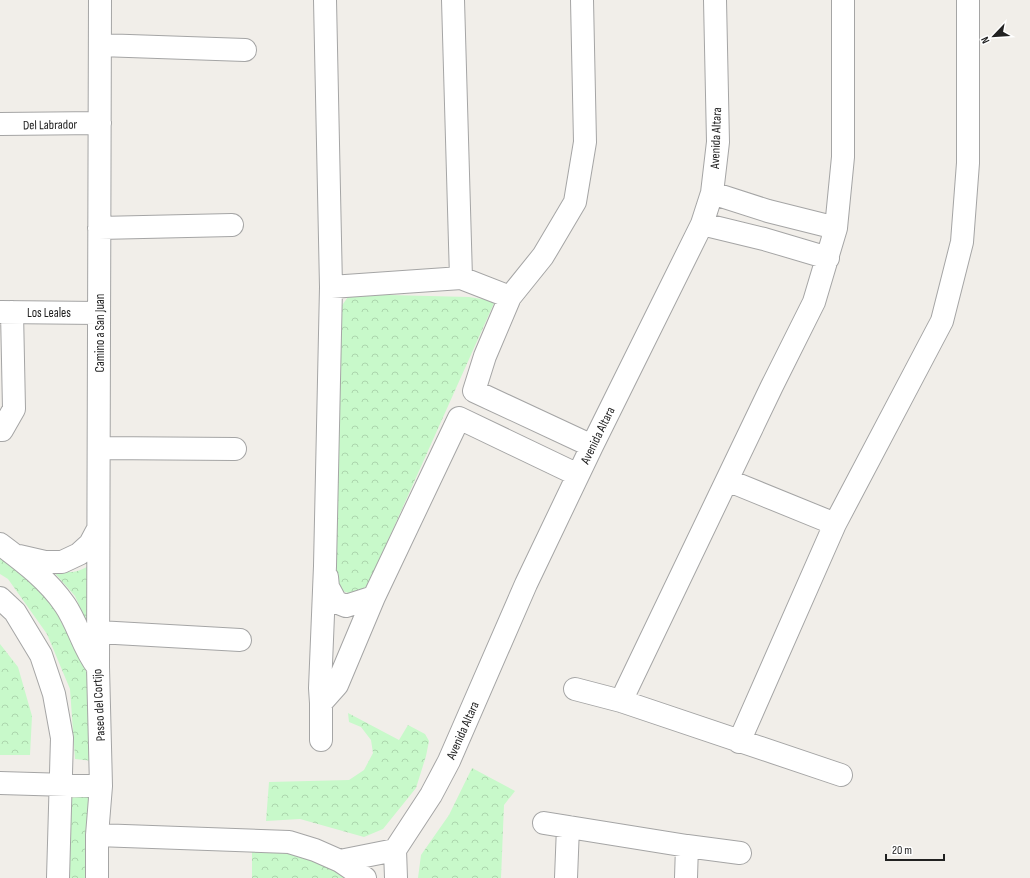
<svg xmlns="http://www.w3.org/2000/svg" width="1030" height="878" viewBox="0 0 1030 878" font-family="'Sofia Sans Condensed',sans-serif">
  <defs>
    <pattern id="park-crowns" width="20" height="18" patternUnits="userSpaceOnUse"><rect width="20" height="18" fill="#c8f9ca"/><path d="M2 6a3 3 0 1 1 6 0M12 15a3 3 0 1 1 6 0" fill="none" stroke="#acd5ad"/></pattern>
  </defs>
  <rect width="100%" height="100%" fill="#f1eee9"/>
  <!-- park -->
  <path fill="url(#park-crowns)" d="M 350,294 L 469,297 L 495,301 L 368,585 L 355,595 L 339,590 L 335,574 L 336,314 Z
    M 0,554 L 13,561 L 54,608 L 89,677 L 93,761 L 75,759 L 70,689 L 47,634 L 8,579 L 0,574 Z
    M 97,561 L 96,618 L 86,621 L 75,596 L 52,570 C 73,574 78,573 97,561 Z
    M 0,644 L 18,667 L 32,716 L 30,755 L 0,755 Z
    M 348,713 L 399,740 L 408,725 L 425,734 L 429,741 L 426,756 L 416,788 L 383,829 L 364,837 L 300,819 L 266,821 L 269,782 L 349,780 L 364,770 L 373,753 L 371,740 L 361,727 L 349,722 Z
    M 472,768 L 515,791 L 504,805 L 501,878 L 418,878 L 421,855 L 449,815 Z
    M 92,796 L 90,878 L 67,878 L 68,798 Z
    M 252,851 L 294,854 L 325,865 L 345,878 L 252,878 Z"/>
  <g fill="none" stroke-linecap="round" stroke-linejoin="round">
    <!-- minor casing -->
    <g stroke="#a5a5a5" stroke-width="24">
      <path id="minor" d="M 453,0 L 461,278
        M 582,0 L 585,142 L 575,202 L 543,256 L 510,297 L 485,356 L 474,391 L 592,446
        M 100,45 L 245,50
        M 0,124 L 100,123
        M 712,193 L 768,211 L 836,228
        M 702,224 L 764,239 L 828,258
        M 99,228 L 232,225
        M 331,287 L 461,278 L 510,297
        M 0,312 L 99,313
        M 0,430 L 2,430 L 14,409 L 12,312
        M 99,448 L 235,449
        M 727,480 L 835,524
        M 0,544 C 24,562 48,580 65,605 C 78,624 83,648 97,666
        M 19,556 L 45,562 L 62,562 L 79,554 L 90,544 L 98,529
        M 327,577 L 328,587 L 336,602 L 346,606 L 374,597
        M 0,598 L 15,612 L 41,655 L 54,694 L 62,738 L 58,878
        M 98,632 L 240,640
        M 575,689 L 621,701 L 841,775
        M 621,701 L 772,386 L 814,302 L 836,228 L 843,157 L 843,0
        M 321,703 L 337,685 L 374,597 L 459,418 L 578,475
        M 321,740 L 321,703 L 320,688 L 325,566 L 331,287 L 325,0
        M 739,742 L 835,524 L 942,321 L 962,242 L 968,163 L 968,0
        M 0,783 L 101,786
        M 544,823 L 687,846 L 740,853
        M 97,835 L 289,842 L 315,850 L 340,861 L 365,878
        M 340,861 L 395,850
        M 97,878 L 97,835 L 101,786 L 98,667 L 100,0
        M 396,878 L 395,850 L 431,795 L 449,761 L 526,584 L 592,446 L 702,224 L 712,193 L 718,142 L 715,0
        M 566,878 L 568,827
        M 686,878 L 687,846"/>
    </g>
    <!-- minor -->
    <use href="#minor" stroke="#fff" stroke-width="22"/>
  </g>
  <g text-anchor="middle" stroke-width="3" stroke-linejoin="round" paint-order="stroke">
    <!-- street labels -->
    <g font-size="13" fill="#212121" stroke="#fff">
      <text transform="translate(50 124) rotate(-1)" y="5">Del Labrador</text>
      <text transform="translate(715 138) rotate(-88)" y="5">Avenida Altara</text>
      <text x="49" y="317">Los Leales</text>
      <text transform="translate(99 333) rotate(-90)" y="5">Camino a San Juan</text>
      <text transform="translate(597 435) rotate(-64)" y="5">Avenida Altara</text>
      <text transform="translate(98 705) rotate(-93)" y="5">Paseo del Cortijo</text>
      <text transform="translate(462 730) rotate(-66)" y="5">Avenida Altara</text>
    </g>
  </g>
  <!-- north arrow -->
  <g transform="translate(994 36) rotate(245)" stroke="#ffffff" stroke-width="3" paint-order="stroke">
  <path d="M0-3L7 15L0 10L-7 15Z" fill="#212121"/>
  <text y="-6" font-size="11" font-weight="bold" text-anchor="middle" fill="#212121">N</text>
  </g>
  <!-- scale -->
  <path d="M886 854v6h58v-6" fill="none" stroke="#212121" stroke-width="2"/>
  <text x="892" y="854" font-size="12" fill="#212121" stroke="#ffffff" stroke-width="3" paint-order="stroke">20 m</text>
</svg>
